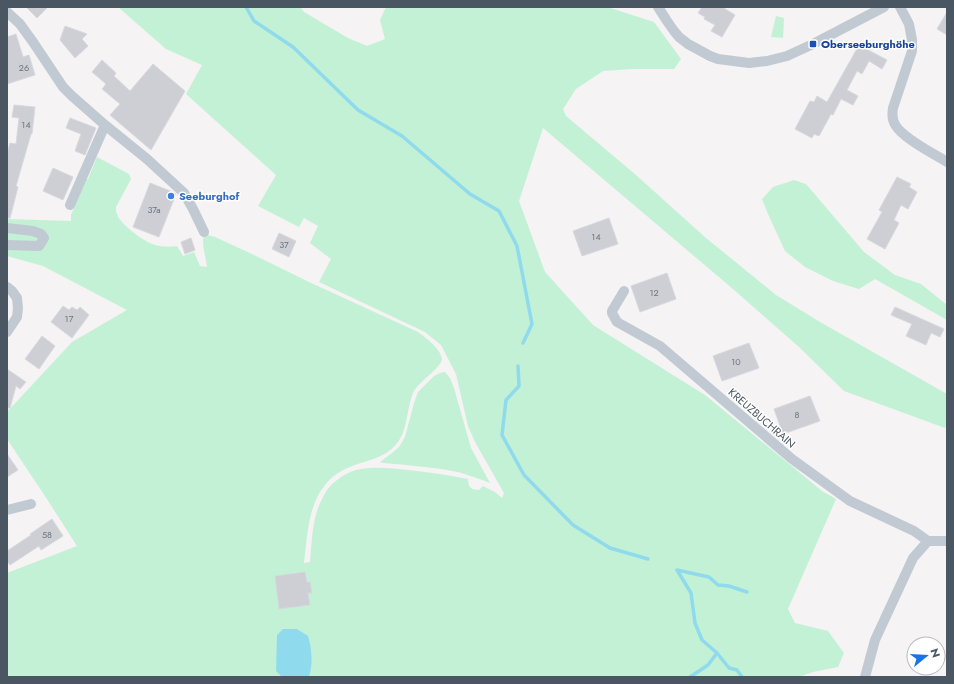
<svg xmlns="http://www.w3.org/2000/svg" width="954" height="684" viewBox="0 0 954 684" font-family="Jost,sans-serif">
  <rect width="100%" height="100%" fill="#f5f3f3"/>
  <!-- green -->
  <path fill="#c3f1d5" d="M 118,7 L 300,7 L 304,12 L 348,38 L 367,46 L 385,39 L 380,20 L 386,7 L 607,7 L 654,22 L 681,59 L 674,69 L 632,69 L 603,71 L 576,89 L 563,109 L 566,116 L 636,175 L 706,238 L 776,295 L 820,322 L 947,394 L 947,424 L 945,428 L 844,391 L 799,347 L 733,289 L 543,128 L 519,201 L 545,272 L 593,325 L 705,395 L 822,491 L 836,499 L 788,609 L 795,623 L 828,631 L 844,653 L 838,667 L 813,672 L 799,677 L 7,677 L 7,573 L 77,546 L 45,496 L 7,439 L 7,412 L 72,342 L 127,310 L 43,266 L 7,256 L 7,219 L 71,221 L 71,215 L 86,178 L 88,179 L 97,157 L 129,174 L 131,179 L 116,207 C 116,210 116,212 117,214 C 120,224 142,240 152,244 C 160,247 169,247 177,246 L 183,256 L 194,252 L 200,266 L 207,267 C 206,257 201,245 204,234 L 215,237 L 252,254 L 309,282 L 418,332 C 426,338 441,349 442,359 C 442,367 417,383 413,393 C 405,413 409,437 389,451 C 377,460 363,461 350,467 C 341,470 331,477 325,485 C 308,505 307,538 304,563 L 310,562 C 312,540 312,517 323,497 C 329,484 343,474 356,470 C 372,466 391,468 408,470 C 428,472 448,475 468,479 C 468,487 471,490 479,490 L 483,486 L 495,492 L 502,498 L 504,493 L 475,442 L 468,426 L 456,374 L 441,345 L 425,332 L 319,282 L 331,259 L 310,243 L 318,226 L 304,218 L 299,227 L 258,206 L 276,175 L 186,94 L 202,65 L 166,49 Z
    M 776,16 L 784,18 L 783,38 L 771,37 Z
    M 794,180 L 806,184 L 864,252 L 895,275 L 921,284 L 947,305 L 947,320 L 875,279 L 859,289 L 833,281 L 805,267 L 785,251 L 768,214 L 762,199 L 773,187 Z
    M 445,372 L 450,378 L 454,388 L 471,448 L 490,483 C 480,479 469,475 458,472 C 433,467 407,465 383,463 L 380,462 L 392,453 L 399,447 L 405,437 L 414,403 L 418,392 L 434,376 L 440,373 Z"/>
  <!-- water -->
  <path fill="#90daee" d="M 283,629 L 297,629 L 308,636 C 312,649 313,664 309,677 L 282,677 L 276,671 L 277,635 Z"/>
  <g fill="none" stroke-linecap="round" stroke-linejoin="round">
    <!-- stream -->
    <path stroke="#90daee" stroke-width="3.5" d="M 246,7 L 254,21 L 293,47 L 358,110 L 402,136 L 470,194 L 499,211 L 517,246 L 532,324 L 523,343
      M 518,366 L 519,386 L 506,400 L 502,435 L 524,475 L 573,525 L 610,548 L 648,559
      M 677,570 L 691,593 L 695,623 L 702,640 L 717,653 L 729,668 L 737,670 L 742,677
      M 677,570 L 709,577 L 718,585 L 729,586 L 747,592
      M 690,677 L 708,665 L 717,653"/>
  </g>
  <!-- building -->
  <path fill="#cdcfd5" stroke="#d7d9de" d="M 26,7 L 48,7 L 37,18 Z
    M 702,7 L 722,7 L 735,15 L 722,37 L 711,31 L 715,25 L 704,19 L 705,17 L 698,13 Z
    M 947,12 L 947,35 L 937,29 Z
    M 65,26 L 87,34 L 82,39 L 88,46 L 75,58 L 60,40 Z
    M 16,34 L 23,57 L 29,55 L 35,75 L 7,84 L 7,37 Z
    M 859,45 L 887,60 L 882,69 L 869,61 L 862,74 L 857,71 L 847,90 L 858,96 L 853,105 L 841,99 L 833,115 L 831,114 L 819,136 L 814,134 L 812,138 L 795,129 L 810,101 L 814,102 L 817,96 L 827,102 Z
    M 102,60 L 116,73 L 114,76 L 130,91 L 153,64 L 185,91 L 151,150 L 110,115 L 120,104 L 102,89 L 106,84 L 92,72 Z
    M 14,105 L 35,107 L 32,134 L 31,134 L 16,186 L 18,187 L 10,218 L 7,218 L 7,154 L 10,143 L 16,144 L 19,118 L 12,117 Z
    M 70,118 L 96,128 L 85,155 L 75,151 L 81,134 L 66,128 Z
    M 53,168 L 73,177 L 63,200 L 43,191 Z
    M 897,177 L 911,184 L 909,187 L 917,192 L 908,209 L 901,205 L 894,220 L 899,223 L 885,249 L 867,239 L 882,212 L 879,210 Z
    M 150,183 L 173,192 L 176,194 L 159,237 L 133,227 Z
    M 609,218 L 618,244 L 582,256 L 573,231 Z
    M 279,233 L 296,241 L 289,257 L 272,249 Z
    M 191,238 L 195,250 L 185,254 L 181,242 Z
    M 667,273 L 676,299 L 640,312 L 631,286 Z
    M 63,306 L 69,310 L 72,307 L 77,310 L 80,307 L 89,315 L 72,338 L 51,322 Z
    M 895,307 L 944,329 L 940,337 L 931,333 L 926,345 L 906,336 L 912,324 L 891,315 Z
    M 42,336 L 55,346 L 39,369 L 25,359 Z
    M 749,343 L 759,368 L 722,381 L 713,356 Z
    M 7,369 L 26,382 L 20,389 L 16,386 L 10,408 L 7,408 Z
    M 810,396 L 820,421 L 783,434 L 774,409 Z
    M 7,454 L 18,470 L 7,477 Z
    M 52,519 L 63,536 L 41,550 L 39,546 L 10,565 L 7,561 L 7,551 L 31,535 L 30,534 Z
    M 305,572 L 307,582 L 310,582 L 312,593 L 308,593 L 310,605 L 279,609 L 275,576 Z"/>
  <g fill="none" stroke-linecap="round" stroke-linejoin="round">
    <!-- minor -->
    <path stroke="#c1cad2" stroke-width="10" d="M 658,7 L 667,21 L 674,31 L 679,37 L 688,44 L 710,56 L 718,59 L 749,63 L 767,61 L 787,56 L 813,44 L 884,7
      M 900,7 L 909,24 L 912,40 L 912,51 L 893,108 C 892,114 892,121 896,126 C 903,138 934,154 947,162
      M 7,12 L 20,24 L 33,42 L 63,87 L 72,96 L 105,125 L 147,159 L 184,193 L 193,209 L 204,232
      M 70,205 L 105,125
      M 7,228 L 33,231 L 41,234 L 44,238 L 39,246 L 7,245
      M 7,287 L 12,291 L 17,298 L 18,308 L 17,317 L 7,332
      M 624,291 L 612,311 L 612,313 L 617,322 L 660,346 L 792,459 L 850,501 L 914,531 L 928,541
      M 7,510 L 31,504
      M 865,677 L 875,640 L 913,558 L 928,541 L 947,541"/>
  </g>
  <!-- markers -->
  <rect fill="#1a4fb4" stroke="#fff" stroke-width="1.5" x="809" y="40" width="8" height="8" rx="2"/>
  <circle fill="#3f7fe0" stroke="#fff" stroke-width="1.5" cx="171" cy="196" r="4"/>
  <g text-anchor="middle" stroke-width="3" stroke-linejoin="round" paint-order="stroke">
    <!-- number labels -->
    <g font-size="9" fill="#6b747e">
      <text x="24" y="71">26</text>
      <text x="26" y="128">14</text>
      <text x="154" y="213">37a</text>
      <text x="596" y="240">14</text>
      <text x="284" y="248">37</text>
      <text x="654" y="296">12</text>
      <text x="69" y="322">17</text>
      <text x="736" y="365">10</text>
      <text x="797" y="418">8</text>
      <text x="47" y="538">58</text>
    </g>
    <!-- transit labels -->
    <g font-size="11" font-weight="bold" fill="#164399" stroke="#fff" text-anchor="start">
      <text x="821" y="48">Oberseeburghöhe</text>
    </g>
    <!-- shop labels -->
    <g font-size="11" font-weight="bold" fill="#366cbe" stroke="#fff" text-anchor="start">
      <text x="179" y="200">Seeburghof</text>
    </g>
    <!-- street labels -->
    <g font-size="11" fill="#4a5661" stroke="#fff">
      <text transform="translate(762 418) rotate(41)" y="4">KREUZBUCHRAIN</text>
    </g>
  </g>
  <!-- border -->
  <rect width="954" height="684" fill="none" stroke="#4a5661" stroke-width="16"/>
  <!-- north arrow -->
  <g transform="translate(926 656) rotate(72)"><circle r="19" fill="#ffffff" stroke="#b7bbc0"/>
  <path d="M0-3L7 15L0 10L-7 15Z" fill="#1a73e8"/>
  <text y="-6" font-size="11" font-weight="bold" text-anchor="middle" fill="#4a5661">N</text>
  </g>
</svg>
